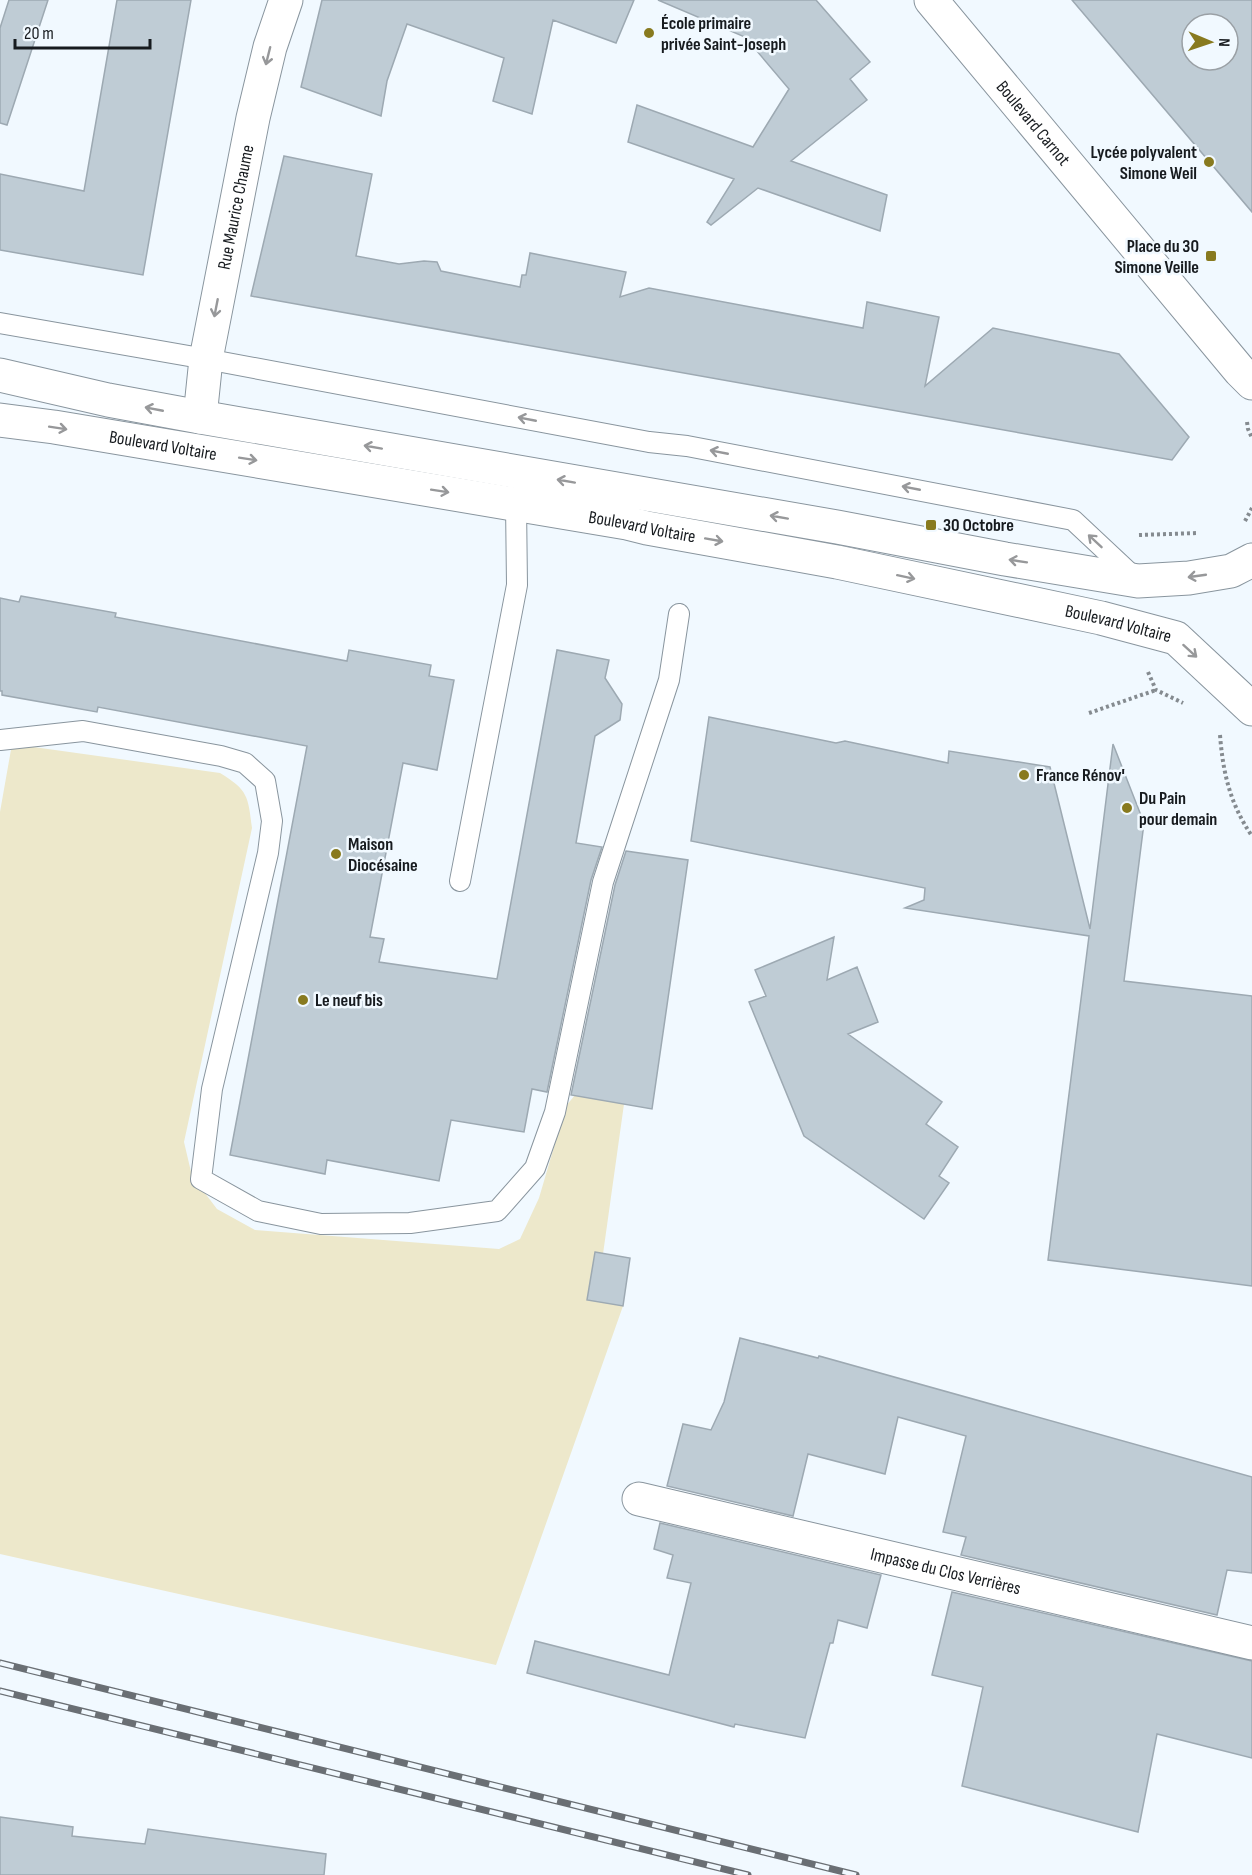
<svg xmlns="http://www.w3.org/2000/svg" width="1252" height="1875" viewBox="0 0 1252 1875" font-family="'Sofia Sans Condensed',sans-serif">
  <rect width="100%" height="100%" fill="#f1f9ff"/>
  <!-- green -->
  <path fill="#ede8cb" d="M 12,744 L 220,773 C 248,790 248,796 252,828 L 184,1142 L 192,1176 L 217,1209 L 255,1230 L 499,1249 L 520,1239 L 539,1198 L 566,1106 L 575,1095 L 624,1104 L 603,1254 L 587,1300 L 623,1306 L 496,1665 L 0,1554 L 0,812 Z"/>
  <!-- building -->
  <path fill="#bfccd5" stroke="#9da9b2" stroke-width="1.5" fill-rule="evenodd" d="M 9,0 L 48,0 L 7,125 L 0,123 L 0,28 Z
    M 117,0 L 191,0 L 143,275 L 0,250 L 0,174 L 84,191 Z
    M 322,0 L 634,0 L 616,43 L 553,20 L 532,114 L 493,101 L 504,58 L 407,24 L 387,81 L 381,116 L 301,87 Z
    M 658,0 L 816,0 L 870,62 L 850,79 L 867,100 L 791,161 L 887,195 L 880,231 L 758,188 L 711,225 L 707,222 L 734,179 L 628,142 L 637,105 L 753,147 L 789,89 L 745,37 Z
    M 1072,0 L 1252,0 L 1252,212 ZM 1192,24 L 1228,24 L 1228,60 L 1192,60 Z
    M 284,156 L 372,174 L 356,256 L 399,264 L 424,261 L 437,262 L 441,271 L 520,287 L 522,275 L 526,275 L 530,253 L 626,272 L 620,297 L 649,288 L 863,328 L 867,302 L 939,317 L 925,386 L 993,328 L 1119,354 L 1189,437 L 1172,460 L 251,296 Z
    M 21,596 L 116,613 L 115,617 L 347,661 L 349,650 L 431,665 L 429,676 L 454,680 L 437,770 L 403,763 L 370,937 L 384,939 L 379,962 L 497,979 L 557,650 L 609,660 L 605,678 L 622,704 L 620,720 L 595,736 L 576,843 L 602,847 L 591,880 L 547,1092 L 532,1089 L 524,1132 L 451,1120 L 439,1181 L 327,1160 L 325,1174 L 230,1155 L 307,746 L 98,707 L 97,712 L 2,695 L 2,691 L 0,691 L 0,598 L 19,602 Z
    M 709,717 L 836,743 L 845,741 L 948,763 L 949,751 L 1050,767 L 1090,929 L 1113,744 L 1144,823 L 1124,981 L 1252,996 L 1252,1286 L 1048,1260 L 1089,936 L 905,908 L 924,900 L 925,888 L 691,841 Z
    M 626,851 L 688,860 L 652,1109 L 571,1095 L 615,885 Z
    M 834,937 L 827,980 L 857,967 L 878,1022 L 848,1034 L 942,1102 L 926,1124 L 958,1147 L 939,1176 L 949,1183 L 924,1219 L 804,1136 L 749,1002 L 766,996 L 755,970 Z
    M 595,1252 L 630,1258 L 623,1306 L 587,1300 Z
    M 740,1338 L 818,1358 L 819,1356 L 1252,1477 L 1252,1573 L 1227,1570 L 1217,1615 L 961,1555 L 966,1537 L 943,1532 L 966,1436 L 898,1417 L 885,1474 L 808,1454 L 793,1516 L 667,1486 L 683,1424 L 711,1430 L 724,1402 Z
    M 660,1523 L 881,1575 L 867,1628 L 838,1620 L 833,1643 L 830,1643 L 805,1738 L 735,1724 L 734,1727 L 527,1673 L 535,1641 L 669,1675 L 691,1583 L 667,1578 L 673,1555 L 654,1549 Z
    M 952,1592 L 1252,1661 L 1252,1758 L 1157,1734 L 1138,1832 L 962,1786 L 983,1687 L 932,1675 Z
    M 0,1817 L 73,1827 L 72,1836 L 145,1844 L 148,1829 L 326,1854 L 324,1875 L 0,1875 Z"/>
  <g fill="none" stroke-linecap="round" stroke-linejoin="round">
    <!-- lane casing -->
    <g stroke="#89959e" stroke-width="22">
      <path id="lane" d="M 0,323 L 206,359 L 649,442 L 687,446 L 1073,520 L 1136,579
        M 0,740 L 83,731 L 221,756 L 245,763 L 265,781 L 272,821 L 268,853 L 212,1089 L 201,1179 L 258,1211 L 321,1224 L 410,1223 L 497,1211 L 535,1168 L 555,1112 L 603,882 L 669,680 L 679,614
        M 460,881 L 517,585 L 516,504"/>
    </g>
    <!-- street casing -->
    <g stroke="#89959e" stroke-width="35">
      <g id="street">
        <path id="s1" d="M 200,417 L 206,359 L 253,118 L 270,47 L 286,0"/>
        <path id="s2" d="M 639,1499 L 1252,1643"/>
      </g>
    </g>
    <!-- secondary casing -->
    <g stroke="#89959e" stroke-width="35">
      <g id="secondary">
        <path id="s3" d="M 931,0 L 1240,371 L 1252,383"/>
        <path d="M 0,375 L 108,400 L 200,417 L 837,527 L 1005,559 L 1138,581 L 1189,578 L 1231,571 L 1252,560"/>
        <path id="s4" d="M 0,420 L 54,427 L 627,523 L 647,528 L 837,562 L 1101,618 L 1176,638 L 1252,709"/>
      </g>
    </g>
    <!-- path -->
    <path stroke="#858b90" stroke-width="4" stroke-dasharray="3 3" stroke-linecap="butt" d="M 1247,422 L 1248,429 L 1252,438
      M 1245,521 L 1252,508
      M 1139,535 L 1198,533
      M 1148,672 L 1156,690 L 1183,703
      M 1089,713 L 1156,690
      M 1220,735 C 1223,773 1230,804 1252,836"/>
    <!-- lane -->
    <use href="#lane" stroke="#fff" stroke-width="20"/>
    <!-- street -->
    <use href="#street" stroke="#fff" stroke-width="33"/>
    <!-- secondary -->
    <use href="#secondary" stroke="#fff" stroke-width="33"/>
    <!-- rail casing -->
    <g stroke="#6a6f74" stroke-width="7">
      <path id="rail" d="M 0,1663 L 856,1875
        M 0,1691 L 748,1875"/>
    </g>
    <!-- rail -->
    <use href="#rail" stroke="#f1f9ff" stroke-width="4.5" stroke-dasharray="14" stroke-linecap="butt"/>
  </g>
  <!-- one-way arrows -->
  <defs><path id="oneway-shaft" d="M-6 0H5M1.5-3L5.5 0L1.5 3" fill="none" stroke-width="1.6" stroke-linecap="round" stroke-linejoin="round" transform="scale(1.5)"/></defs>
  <g stroke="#97989a">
    <use href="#oneway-shaft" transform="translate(268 56) rotate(104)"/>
    <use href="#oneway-shaft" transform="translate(216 308) rotate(101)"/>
    <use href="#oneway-shaft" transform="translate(154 409) rotate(-169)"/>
    <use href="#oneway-shaft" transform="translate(527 419) rotate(-169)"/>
    <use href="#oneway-shaft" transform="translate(58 428) rotate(9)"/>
    <use href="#oneway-shaft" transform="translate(373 447) rotate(-170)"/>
    <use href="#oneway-shaft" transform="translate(719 452) rotate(-169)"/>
    <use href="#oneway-shaft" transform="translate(248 459) rotate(9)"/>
    <use href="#oneway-shaft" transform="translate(566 481) rotate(-170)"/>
    <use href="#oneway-shaft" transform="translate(911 488) rotate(-169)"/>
    <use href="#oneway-shaft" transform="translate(440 491) rotate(9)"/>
    <use href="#oneway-shaft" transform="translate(779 517) rotate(-170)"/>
    <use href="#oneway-shaft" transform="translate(714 540) rotate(10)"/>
    <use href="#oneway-shaft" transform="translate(1095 541) rotate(-137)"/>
    <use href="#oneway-shaft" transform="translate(1018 561) rotate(-171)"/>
    <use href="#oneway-shaft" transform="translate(1197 576) rotate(172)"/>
    <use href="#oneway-shaft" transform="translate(906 577) rotate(12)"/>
    <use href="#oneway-shaft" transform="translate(1190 651) rotate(42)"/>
  </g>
  <!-- markers -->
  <g fill="#887a1f" stroke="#f1f9ff" stroke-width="2">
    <circle cx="649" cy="33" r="6"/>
    <circle cx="1209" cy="162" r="6"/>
    <rect x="1205" y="250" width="12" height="12" rx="3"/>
    <rect x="925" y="519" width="12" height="12" rx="3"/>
    <circle cx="1024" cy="775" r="6"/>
    <circle cx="1127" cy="808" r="6"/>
    <circle cx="336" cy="854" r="6"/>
    <circle cx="303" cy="1000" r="6"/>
  </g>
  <g text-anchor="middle" stroke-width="5" stroke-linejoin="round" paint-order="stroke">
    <!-- poi labels -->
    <g font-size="18" font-weight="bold" fill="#171b1f" stroke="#f1f9ff" text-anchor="start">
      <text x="661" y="29">École primaire<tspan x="661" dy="21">privée Saint-Joseph</tspan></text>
      <text x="1197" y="158" text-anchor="end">Lycée polyvalent<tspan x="1197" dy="21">Simone Weil</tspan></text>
      <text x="1199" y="252" text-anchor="end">Place du 30<tspan x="1199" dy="21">Simone Veille</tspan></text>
      <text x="943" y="531">30 Octobre</text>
      <text x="1036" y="781">France Rénov'</text>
      <text x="1139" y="804">Du Pain<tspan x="1139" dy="21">pour demain</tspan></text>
      <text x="348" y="850">Maison<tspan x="348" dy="21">Diocésaine</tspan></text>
      <text x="315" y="1006">Le neuf bis</text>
    </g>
    <!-- street labels -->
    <g font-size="18" fill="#171b1f" stroke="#f1f9ff">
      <text dy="6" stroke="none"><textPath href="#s3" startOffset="160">Boulevard Carnot</textPath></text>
      <text dy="6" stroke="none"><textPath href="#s1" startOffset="213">Rue Maurice Chaume</textPath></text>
      <text dy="6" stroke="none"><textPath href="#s4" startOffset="165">Boulevard Voltaire</textPath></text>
      <text dy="6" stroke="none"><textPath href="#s4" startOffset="651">Boulevard Voltaire</textPath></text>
      <text dy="6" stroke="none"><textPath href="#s4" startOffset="1137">Boulevard Voltaire</textPath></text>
      <text dy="6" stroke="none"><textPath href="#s2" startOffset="315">Impasse du Clos Verrières</textPath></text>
    </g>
  </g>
  <!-- north arrow -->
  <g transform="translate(1210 42) rotate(92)"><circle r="28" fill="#f1f9ff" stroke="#9aa0a5" stroke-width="1.5"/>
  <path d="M0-4.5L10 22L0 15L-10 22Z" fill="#887a1f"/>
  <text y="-9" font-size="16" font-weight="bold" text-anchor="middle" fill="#171b1f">N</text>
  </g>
  <!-- scale -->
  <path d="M15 39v9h135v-9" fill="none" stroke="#171b1f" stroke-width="3"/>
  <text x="24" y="39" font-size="18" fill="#171b1f" stroke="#f1f9ff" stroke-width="4.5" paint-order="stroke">20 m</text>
</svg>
